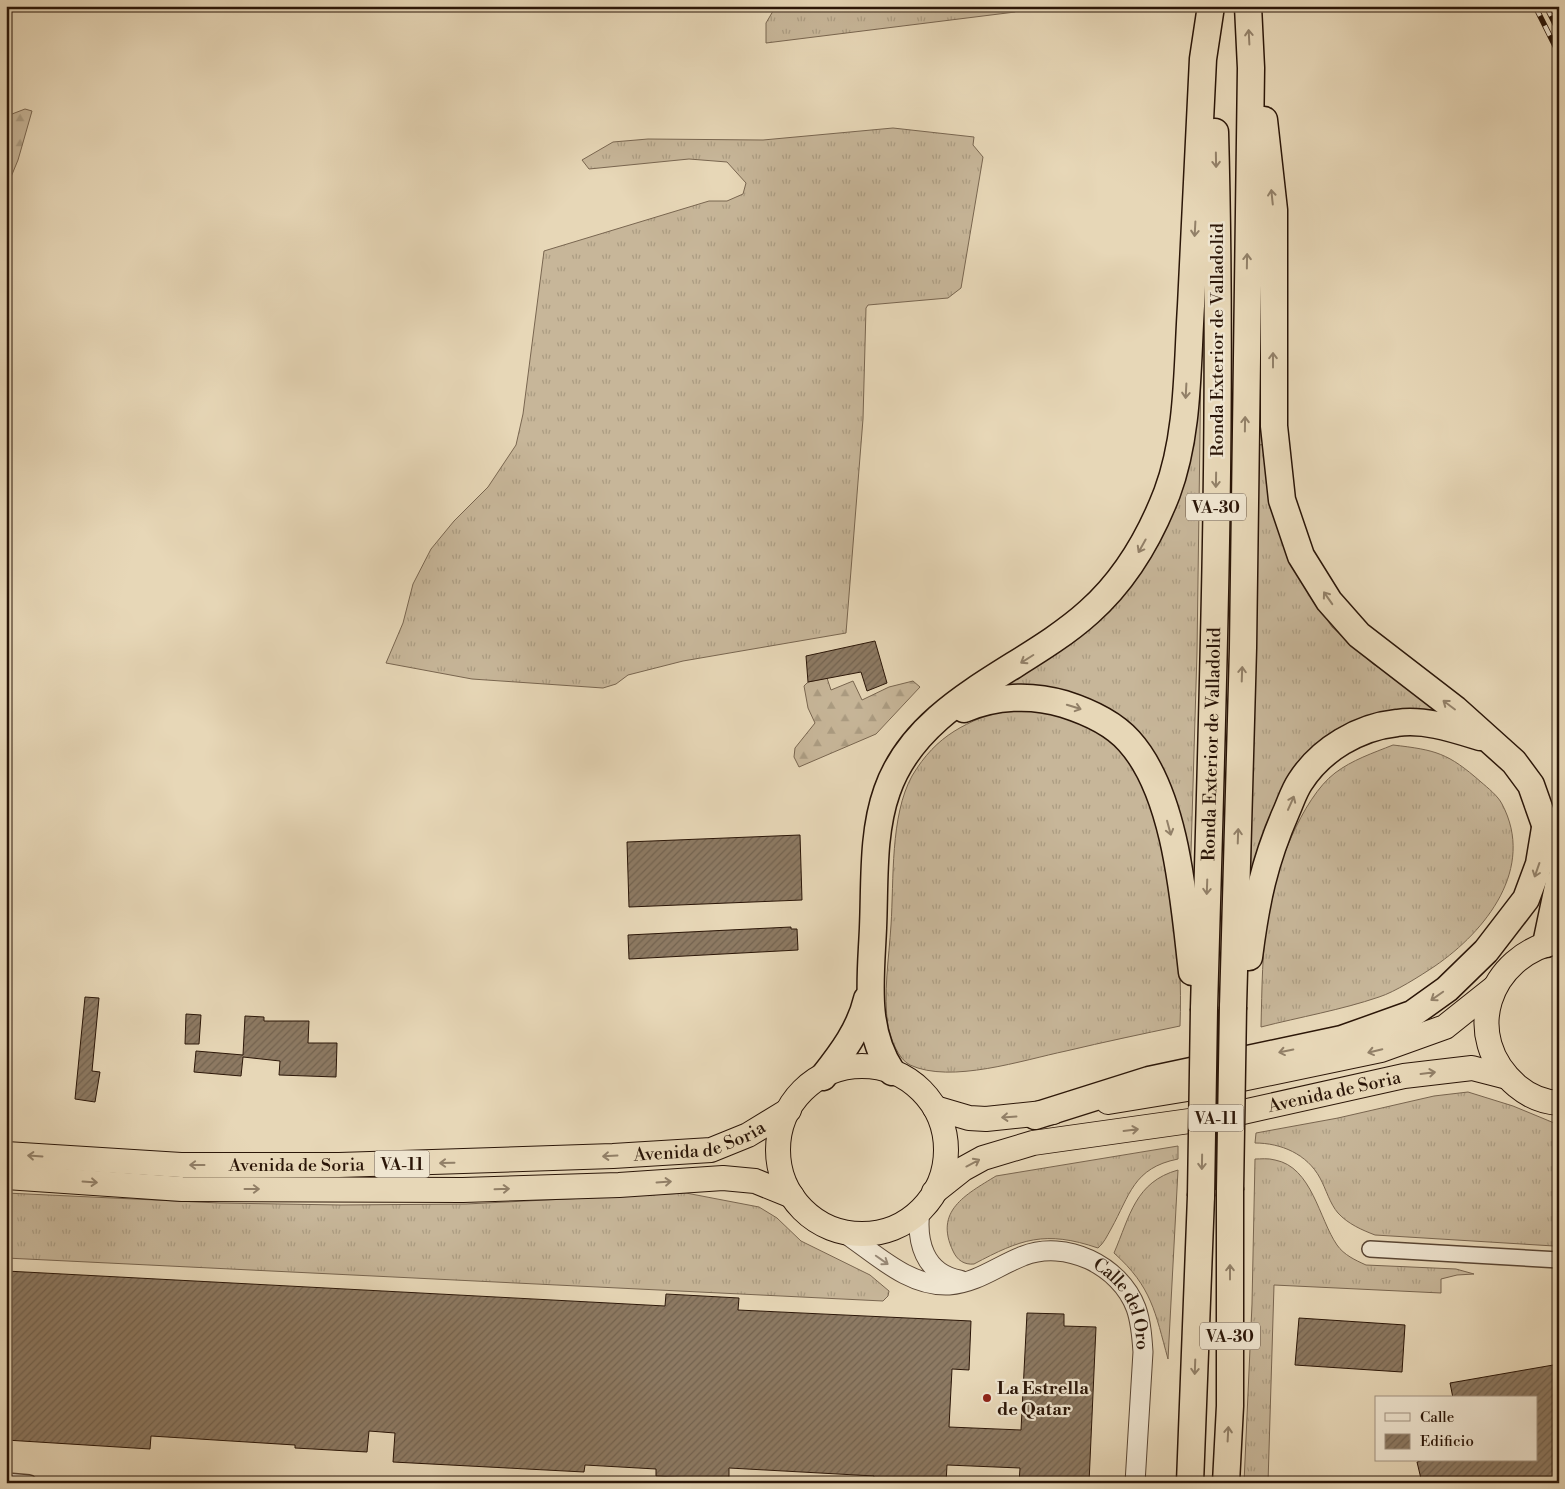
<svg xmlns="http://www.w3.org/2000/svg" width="1565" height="1489" viewBox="0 0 1565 1489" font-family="'Libre Bodoni',serif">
  <defs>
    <pattern id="grass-tufts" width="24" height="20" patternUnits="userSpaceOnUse" patternTransform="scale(1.25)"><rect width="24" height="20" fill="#c7b699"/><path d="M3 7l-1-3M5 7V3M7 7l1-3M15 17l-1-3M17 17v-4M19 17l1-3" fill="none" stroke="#ab9c82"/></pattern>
    <pattern id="forest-firs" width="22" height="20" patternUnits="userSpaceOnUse" patternTransform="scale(1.25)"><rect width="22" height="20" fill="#c7b699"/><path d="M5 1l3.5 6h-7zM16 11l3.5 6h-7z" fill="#ab9c82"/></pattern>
    <pattern id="building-hatch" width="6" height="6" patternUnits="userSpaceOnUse" patternTransform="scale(1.25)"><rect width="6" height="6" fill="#8d7a63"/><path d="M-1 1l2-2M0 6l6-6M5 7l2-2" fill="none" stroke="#736350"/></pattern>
  </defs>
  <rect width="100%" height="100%" fill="#e7d7b7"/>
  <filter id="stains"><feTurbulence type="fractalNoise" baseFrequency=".004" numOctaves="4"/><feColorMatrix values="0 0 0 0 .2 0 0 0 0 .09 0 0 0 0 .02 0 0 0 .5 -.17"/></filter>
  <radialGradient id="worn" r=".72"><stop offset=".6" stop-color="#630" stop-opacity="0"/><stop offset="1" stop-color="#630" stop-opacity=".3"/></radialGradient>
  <!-- grass -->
  <path fill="url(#grass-tufts)" stroke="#796650" d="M 776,6 L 1023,6 L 1015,12 L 766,43 L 766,23 Z
    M 893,128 L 974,137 L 973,145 L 983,157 L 961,288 L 948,298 L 868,305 L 866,308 L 863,419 L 846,633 L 683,661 L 628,675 L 616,684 L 603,688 L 472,679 L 386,663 L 403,623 L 413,584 L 431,549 L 454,521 L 488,487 L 516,445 L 523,414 L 544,251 L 709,201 L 727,201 L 743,194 L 746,183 L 727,162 L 689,159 L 589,169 L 582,160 L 613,142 L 648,139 L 763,140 Z
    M 1201,362 L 1197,652 L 1190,886 L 1122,722 L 994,693 L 1121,594 Z
    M 1267,444 L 1309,592 L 1332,627 L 1373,664 L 1445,709 L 1444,711 C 1402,706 1363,712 1327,737 L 1250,892 L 1259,445 Z
    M 1011,707 C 1026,710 1063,711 1075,718 C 1095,728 1115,741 1129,760 C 1173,822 1183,951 1180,1026 C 1142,1034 1104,1042 1066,1051 C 1023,1060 951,1084 910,1065 C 898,1059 891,1039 888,1026 C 883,994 889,958 891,925 C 894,880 890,816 912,776 C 937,734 966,722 1011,707 Z
    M 1393,745 C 1436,750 1448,753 1481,782 C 1488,788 1498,796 1502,804 C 1536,868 1486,931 1435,966 C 1420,976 1395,992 1379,997 C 1341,1010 1300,1017 1261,1027 C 1262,990 1262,949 1268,912 C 1274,872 1302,798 1335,773 C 1352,760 1373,753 1393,745 Z
    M 1468,1092 L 1513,1106 L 1559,1125 L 1559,1244 L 1554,1246 L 1375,1235 C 1362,1230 1348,1224 1338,1213 C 1330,1204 1326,1189 1320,1178 C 1307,1154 1281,1143 1255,1143 L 1256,1133 L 1338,1118 L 1434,1096 Z
    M 1178,1146 L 1178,1159 C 1133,1168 1130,1195 1111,1229 C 1107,1236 1104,1243 1098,1248 C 1045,1230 1021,1239 974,1264 C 964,1265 957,1260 953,1251 C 934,1211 965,1195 996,1176 Z
    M 1255,1159 C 1261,1159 1268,1158 1275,1160 C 1312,1167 1319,1219 1337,1245 C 1344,1255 1355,1260 1366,1265 L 1456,1269 L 1474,1274 L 1457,1275 L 1441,1279 L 1441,1293 L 1274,1285 L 1268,1483 L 1244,1483 L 1252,1304 Z
    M 1178,1170 L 1168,1359 C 1155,1312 1152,1287 1114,1253 C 1130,1216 1135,1182 1178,1170 Z
    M 6,1193 L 219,1203 L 341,1205 L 466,1204 L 686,1193 L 759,1207 L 777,1218 L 801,1241 L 870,1275 L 889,1291 L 888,1296 L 883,1301 L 6,1258 Z"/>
  <!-- forest -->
  <path fill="url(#forest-firs)" stroke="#796650" d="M 25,109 L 32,111 L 18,160 L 6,189 L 6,121 L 12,114 Z
    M 827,678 L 831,690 L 853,681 L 862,700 L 889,687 L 913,681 L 920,687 L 876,734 L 799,767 L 794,757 L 795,748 L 815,723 L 808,708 L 804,686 L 808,682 Z"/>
  <!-- building -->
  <path fill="url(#building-hatch)" stroke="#2b1608" d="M 875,641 L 887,683 L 867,691 L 861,672 L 808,682 L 806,656 Z
    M 800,835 L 802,900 L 629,907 L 627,842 Z
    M 791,927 L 791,929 L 797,929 L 798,950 L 629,959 L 628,935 Z
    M 85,997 L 99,998 L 92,1071 L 100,1072 L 95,1102 L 75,1099 Z
    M 186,1014 L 201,1015 L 199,1044 L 185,1044 Z
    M 245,1016 L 264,1017 L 264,1021 L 309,1021 L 308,1043 L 337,1043 L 336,1077 L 279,1075 L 280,1061 L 243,1057 L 241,1076 L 194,1072 L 196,1051 L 243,1055 Z
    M 6,1271 L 665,1306 L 666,1294 L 739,1298 L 738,1310 L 971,1321 L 969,1370 L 952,1369 L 949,1427 L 1021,1430 L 1027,1313 L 1064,1314 L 1064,1326 L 1096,1327 L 1089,1483 L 1019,1483 L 1020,1468 L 947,1465 L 946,1483 L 873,1483 L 874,1476 L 729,1468 L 729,1480 L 656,1476 L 656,1469 L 585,1465 L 584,1472 L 393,1462 L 395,1433 L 369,1431 L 367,1452 L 295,1448 L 295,1445 L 151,1436 L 150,1449 L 6,1440 Z
    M 1299,1318 L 1405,1325 L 1402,1372 L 1295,1365 Z
    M 1559,1364 L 1559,1483 L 1422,1483 L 1417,1462 L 1424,1460 L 1536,1460 L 1536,1398 L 1453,1398 L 1450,1383 Z"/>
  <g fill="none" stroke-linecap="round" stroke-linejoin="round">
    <!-- minor casing -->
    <g stroke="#5a4634" stroke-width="18">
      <path id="minor" d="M 1370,1249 L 1559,1260
        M 6,1481 L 29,1483"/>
    </g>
    <!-- tertiary casing -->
    <g stroke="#5a4634" stroke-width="21">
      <g id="tertiary">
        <path d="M 920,1210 C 916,1241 924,1274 960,1280"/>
        <path id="s1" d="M 843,1232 C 875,1253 908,1287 949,1285 C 977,1283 999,1265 1023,1256 C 1065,1239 1120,1265 1136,1308 C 1141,1322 1142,1337 1143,1352 L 1135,1483"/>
      </g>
    </g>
    <!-- trunk casing -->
    <g stroke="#2b1608" stroke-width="26">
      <g id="trunk">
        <path d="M 1559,941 C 1488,955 1460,1037 1517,1086 C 1529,1096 1543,1102 1559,1103"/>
        <circle cx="862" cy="1150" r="84"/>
        <path d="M 1108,1102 L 1218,1084 L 1381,1050 L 1445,1027 L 1494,988"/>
        <path d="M 935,1108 L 969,1118 L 986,1119 L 1053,1112"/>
        <path id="s2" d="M 6,1154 L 181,1165 L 339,1165 L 613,1156 L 711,1150 L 748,1135 L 789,1110"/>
        <path d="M 6,1177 L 182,1189 L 463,1190 L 619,1185 L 723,1178 L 755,1181 L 792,1196"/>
        <path id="s3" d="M 934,1192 L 963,1169 L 983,1158 L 1033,1143 L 1225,1116 L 1404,1076 L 1472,1068 L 1507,1077"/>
      </g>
    </g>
    <!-- motorway casing -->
    <g stroke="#2b1608" stroke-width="29">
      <g id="motorway">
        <path d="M 1264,120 L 1274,210 L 1274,426 L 1282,500 L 1301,556 L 1329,601 L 1359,635 L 1455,709 L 1514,762 L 1531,785 L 1559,864"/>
        <path d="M 964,709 C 995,696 1031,694 1064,704 C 1086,711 1113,723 1129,741 C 1177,794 1184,903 1192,972"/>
        <path d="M 1546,944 L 1559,882"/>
        <path d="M 1249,957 C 1256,902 1264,862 1287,810 C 1291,801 1294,791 1300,782 C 1321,749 1359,727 1397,723 C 1425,719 1454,729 1480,737"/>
        <path d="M 1233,1007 L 1243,648 L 1251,68 L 1248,6"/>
        <path id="s4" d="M 1204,1009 C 1212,716 1223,424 1215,132"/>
        <path d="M 892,1072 C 863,1029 871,977 873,928 C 875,883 872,833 887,791 C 918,701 1024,671 1089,612 C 1125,580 1150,537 1167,493 C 1189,434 1187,367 1191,306 C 1195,224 1199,141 1203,59 L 1211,6"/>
        <path d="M 823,1077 C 842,1053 860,1029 867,999"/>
        <path d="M 1035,1116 L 1149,1080 L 1342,1039 L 1412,1014 L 1447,989 L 1486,951 L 1526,899 L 1539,864 L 1545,828"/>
        <path d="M 1190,1483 L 1201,1196"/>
        <path d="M 1226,1483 L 1230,1406 L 1230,1190"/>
      </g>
    </g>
    <!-- minor -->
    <use href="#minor" stroke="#efe5d0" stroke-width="15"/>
    <!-- tertiary -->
    <use href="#tertiary" stroke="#efe5d0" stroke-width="19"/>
    <!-- trunk -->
    <use href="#trunk" stroke="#e7d7b7" stroke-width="24"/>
    <!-- motorway -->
    <use href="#motorway" stroke="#e7d7b7" stroke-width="26"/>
    <!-- rail casing -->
    <g stroke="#2b1608" stroke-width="5.5">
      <path id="rail" d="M 1535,6 L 1559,54
        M 1546,6 L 1559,32"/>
    </g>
    <!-- rail -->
    <use href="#rail" stroke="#efe5d0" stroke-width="4" stroke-dasharray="11" stroke-linecap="butt"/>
    <!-- motorway-bridge casing -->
    <g stroke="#2b1608" stroke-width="29" stroke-linecap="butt">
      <path id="motorway-bridge" d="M 1230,1190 L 1233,1007
        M 1201,1196 L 1204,1009"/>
    </g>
    <!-- motorway-bridge -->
    <use href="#motorway-bridge" stroke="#e7d7b7" stroke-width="26"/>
  </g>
  <!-- one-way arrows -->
  <defs><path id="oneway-shaft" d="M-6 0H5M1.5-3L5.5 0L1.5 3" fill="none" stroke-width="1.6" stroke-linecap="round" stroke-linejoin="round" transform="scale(1.25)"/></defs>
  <g stroke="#928068">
    <use href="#oneway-shaft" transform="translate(1249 37) rotate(-93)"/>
    <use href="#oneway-shaft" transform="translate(1216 160) rotate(89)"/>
    <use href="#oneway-shaft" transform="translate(1272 197) rotate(-96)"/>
    <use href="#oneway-shaft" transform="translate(1195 229) rotate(93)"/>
    <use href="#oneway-shaft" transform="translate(1247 261) rotate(-89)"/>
    <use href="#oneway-shaft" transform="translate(1273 360) rotate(-90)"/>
    <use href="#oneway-shaft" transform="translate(1186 391) rotate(93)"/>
    <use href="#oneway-shaft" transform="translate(1245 424) rotate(-89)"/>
    <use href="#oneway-shaft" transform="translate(1216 480) rotate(91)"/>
    <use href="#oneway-shaft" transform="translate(1142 546) rotate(119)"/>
    <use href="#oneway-shaft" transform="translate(1328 598) rotate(-125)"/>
    <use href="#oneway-shaft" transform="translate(1027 659) rotate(148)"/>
    <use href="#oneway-shaft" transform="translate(1242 674) rotate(-88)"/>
    <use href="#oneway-shaft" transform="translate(1449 705) rotate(-143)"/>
    <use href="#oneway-shaft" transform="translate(1074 707) rotate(17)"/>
    <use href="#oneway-shaft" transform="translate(1291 803) rotate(-66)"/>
    <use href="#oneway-shaft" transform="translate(1169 828) rotate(75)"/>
    <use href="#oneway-shaft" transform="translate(1238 836) rotate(-88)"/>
    <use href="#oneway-shaft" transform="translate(1537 870) rotate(109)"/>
    <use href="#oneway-shaft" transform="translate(1207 887) rotate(92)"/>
    <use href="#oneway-shaft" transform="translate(1437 996) rotate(145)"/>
    <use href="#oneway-shaft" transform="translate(1286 1051) rotate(168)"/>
    <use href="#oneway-shaft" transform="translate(1375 1051) rotate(167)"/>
    <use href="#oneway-shaft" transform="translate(1428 1073) rotate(-7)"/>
    <use href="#oneway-shaft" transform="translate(1009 1117) rotate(176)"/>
    <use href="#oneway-shaft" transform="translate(1131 1130) rotate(-7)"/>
    <use href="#oneway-shaft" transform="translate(35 1156) rotate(-176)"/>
    <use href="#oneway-shaft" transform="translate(610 1156) rotate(177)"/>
    <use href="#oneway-shaft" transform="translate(1202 1162) rotate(91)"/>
    <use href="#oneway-shaft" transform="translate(447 1163) rotate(179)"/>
    <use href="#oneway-shaft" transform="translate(973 1163) rotate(-28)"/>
    <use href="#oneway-shaft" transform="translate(197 1165) rotate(-180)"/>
    <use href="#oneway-shaft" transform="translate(90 1182) rotate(4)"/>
    <use href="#oneway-shaft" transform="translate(664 1182) rotate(-4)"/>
    <use href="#oneway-shaft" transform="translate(252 1189)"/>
    <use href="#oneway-shaft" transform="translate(502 1189) rotate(-2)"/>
    <use href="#oneway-shaft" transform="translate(1230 1272) rotate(-90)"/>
    <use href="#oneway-shaft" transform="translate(1195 1367) rotate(92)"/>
    <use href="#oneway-shaft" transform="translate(1228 1434) rotate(-87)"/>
  </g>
  <use stroke="#978876" href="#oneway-shaft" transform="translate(882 1260) rotate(35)"/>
  <!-- markers -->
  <circle fill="#8f2418" stroke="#efe5d0" stroke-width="2" cx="987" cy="1398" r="5"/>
  <g text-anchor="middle" stroke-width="4.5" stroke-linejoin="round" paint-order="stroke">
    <!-- shield labels -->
    <g fill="#efe5d0" stroke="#665444" stroke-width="1">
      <rect x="1186" y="493.5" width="60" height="27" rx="4"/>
      <rect x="1188.5" y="1104.5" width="55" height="27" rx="4"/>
      <rect x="374.5" y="1150.5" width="55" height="27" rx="4"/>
      <rect x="1200" y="1322.5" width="60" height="27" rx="4"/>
    </g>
    <g font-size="16" font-weight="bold" fill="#2b1608">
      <text x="1216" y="513">VA-30</text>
      <text x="1216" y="1124">VA-11</text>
      <text x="402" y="1170">VA-11</text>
      <text x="1230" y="1342">VA-30</text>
    </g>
    <!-- street labels -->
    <g font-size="18" fill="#2b1608" stroke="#efe5d0">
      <text transform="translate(1217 340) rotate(-90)" y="6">Ronda Exterior de Valladolid</text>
      <text dy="6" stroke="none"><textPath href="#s4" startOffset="265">Ronda Exterior de Valladolid</textPath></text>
      <text dy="6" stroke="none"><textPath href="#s3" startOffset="418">Avenida de Soria</textPath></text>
      <text dy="6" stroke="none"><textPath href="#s2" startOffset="696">Avenida de Soria</textPath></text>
      <text dy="6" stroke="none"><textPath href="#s2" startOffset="291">Avenida de Soria</textPath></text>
      <text dy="6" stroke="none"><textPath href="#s1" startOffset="328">Calle del Oro</textPath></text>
    </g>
    <!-- poi labels -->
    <g font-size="18" font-weight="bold" fill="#2b1608" stroke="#efe5d0" text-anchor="start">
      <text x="997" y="1394">La Estrella<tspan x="997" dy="21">de Qatar</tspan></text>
    </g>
  </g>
  <!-- margin -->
  <rect width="1565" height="1489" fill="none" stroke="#e7d7b7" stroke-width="25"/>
  <rect x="8" y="8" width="1550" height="1474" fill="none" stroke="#2b1608" stroke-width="2.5"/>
  <rect x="12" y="12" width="1540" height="1464" fill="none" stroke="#2b1608"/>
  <!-- legend -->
  <rect x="1375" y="1396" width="162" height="65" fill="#efe5d0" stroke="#a19280"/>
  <rect x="1385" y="1413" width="25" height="8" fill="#efe5d0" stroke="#a19280"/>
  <text x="1420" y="1422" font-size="15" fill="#2b1608">Calle</text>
  <rect x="1385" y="1434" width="25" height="15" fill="url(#building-hatch)" stroke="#a19280"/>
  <text x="1420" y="1446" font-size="15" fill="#2b1608">Edificio</text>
  <rect width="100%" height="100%" filter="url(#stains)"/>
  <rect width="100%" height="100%" fill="url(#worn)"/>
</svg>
